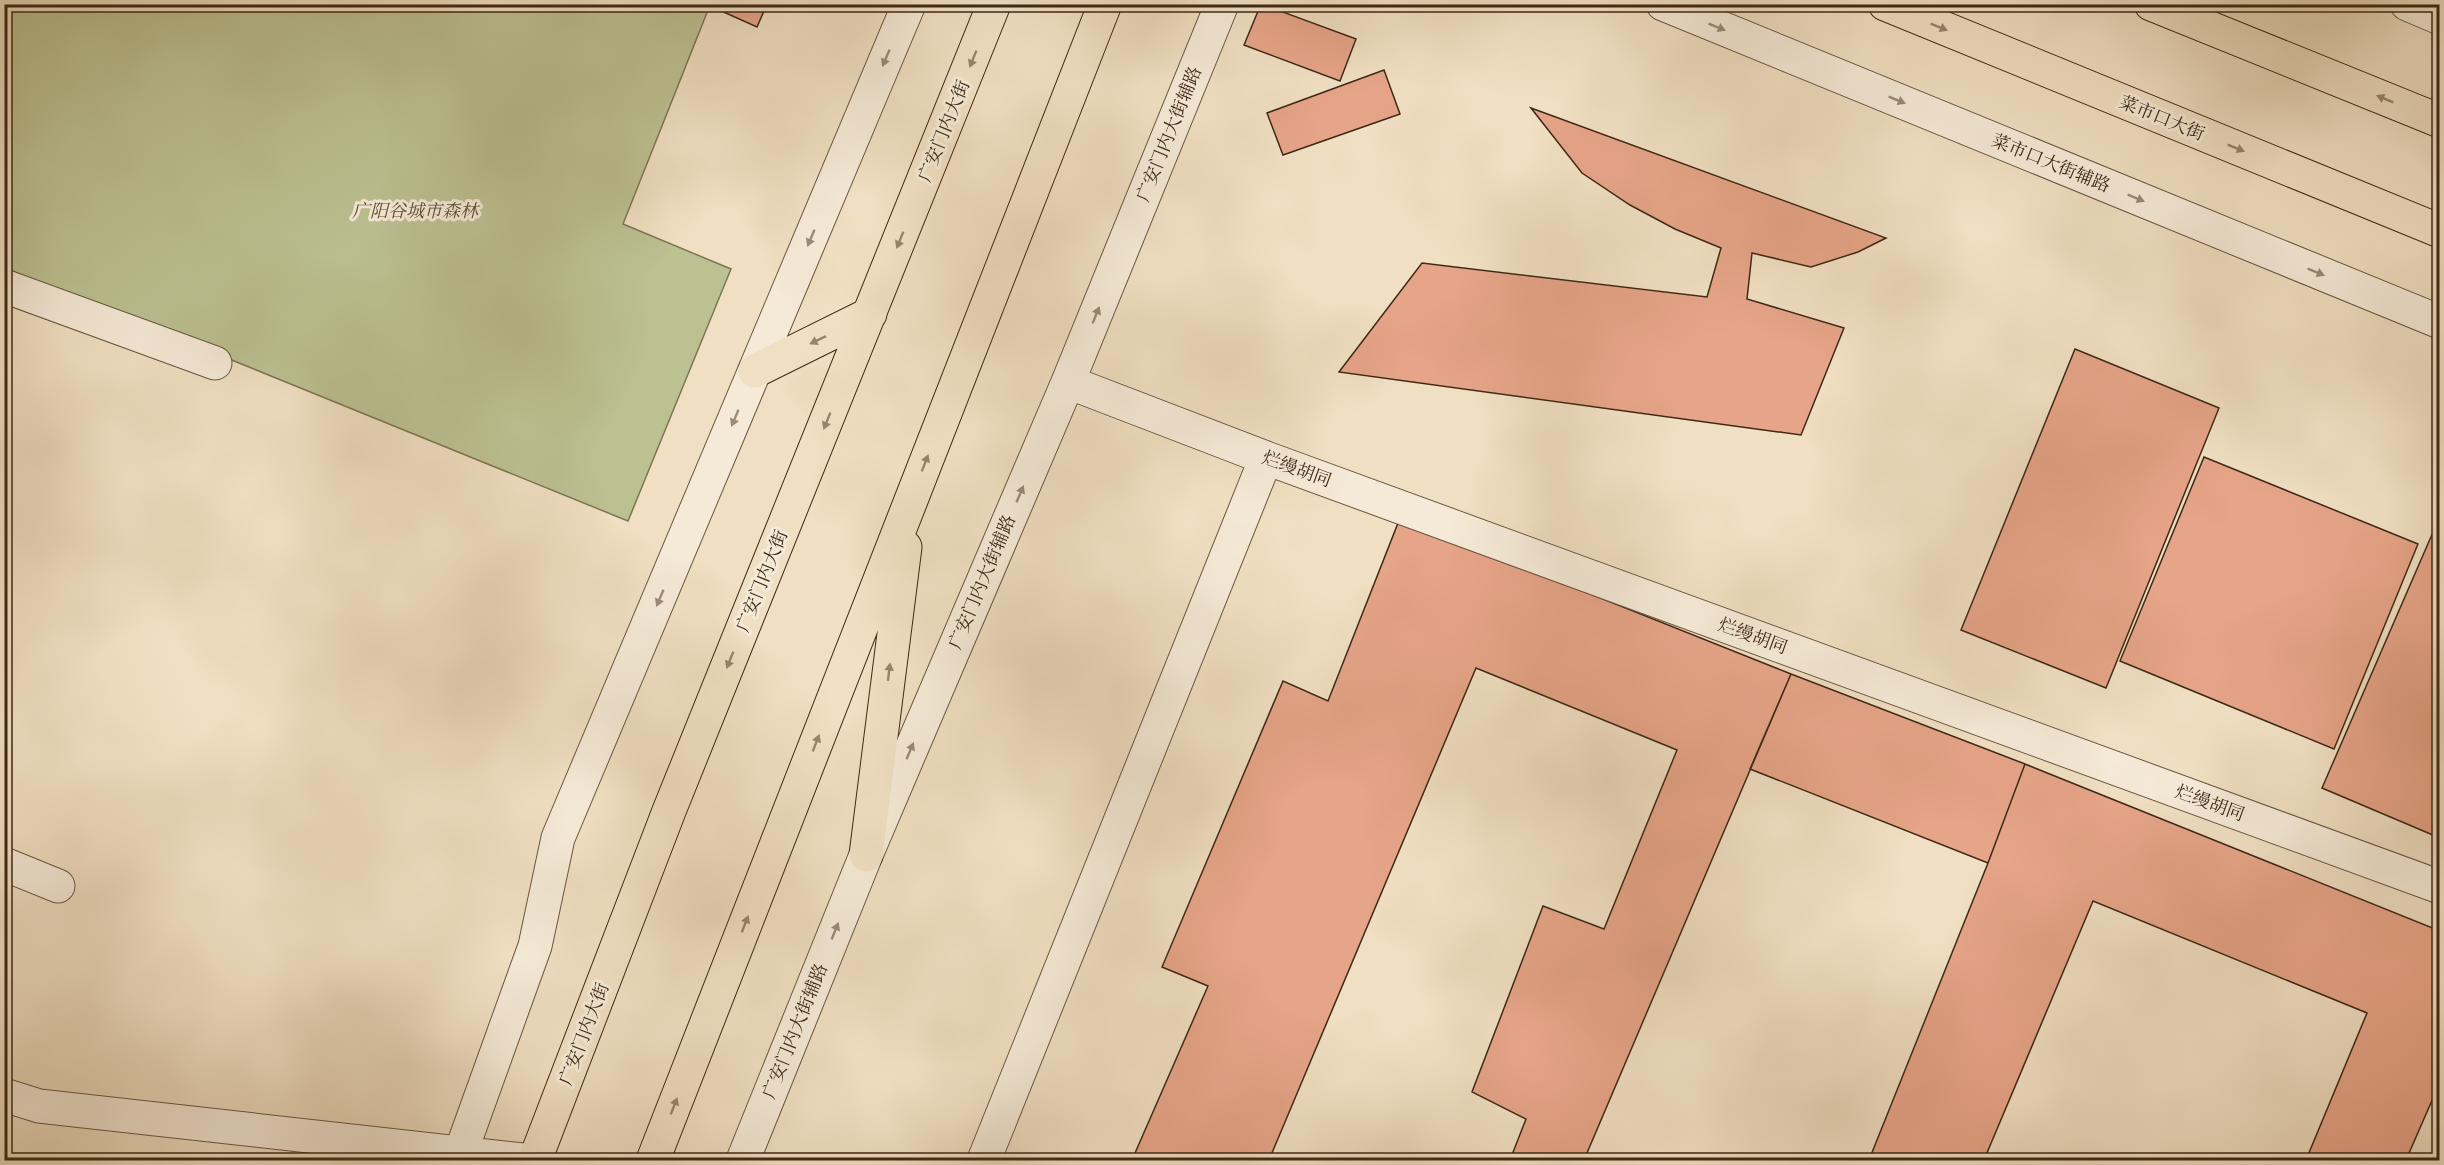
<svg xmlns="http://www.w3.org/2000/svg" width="2444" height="1165" viewBox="0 0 2444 1165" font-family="'IM FELL French Canon','Noto Serif SC',serif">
  <rect width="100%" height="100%" fill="#f0dfc2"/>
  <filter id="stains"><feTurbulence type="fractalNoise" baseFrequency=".00333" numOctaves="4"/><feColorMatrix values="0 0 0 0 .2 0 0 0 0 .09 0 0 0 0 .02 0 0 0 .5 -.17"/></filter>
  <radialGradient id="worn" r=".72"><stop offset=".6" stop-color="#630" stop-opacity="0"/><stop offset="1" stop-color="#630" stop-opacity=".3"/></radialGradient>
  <!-- green -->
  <path fill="#bcc192" stroke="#7d7554" stroke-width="1.5" d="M 4,5 L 710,5 L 623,224 L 731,269 L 628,521 L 5,268 Z"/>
  <!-- building -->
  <path fill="#e6a488" stroke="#3e2915" stroke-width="1.5" d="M 719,4 L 767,4 L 757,27 L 717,9 Z
    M 1261,4 L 1356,39 L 1340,81 L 1244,45 Z
    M 1384,70 L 1400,114 L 1283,155 L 1267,113 Z
    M 1531,108 L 1886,238 L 1858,252 L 1811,267 L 1752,253 L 1747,299 L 1844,328 L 1801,435 L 1339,372 L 1422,263 L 1707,297 L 1721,248 L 1675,229 L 1630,205 L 1582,173 Z
    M 2075,349 L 2219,408 L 2106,688 L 1961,630 Z
    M 2204,457 L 2418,544 L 2334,749 L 2120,661 Z
    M 2440,516 L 2440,838 L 2322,788 Z
    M 1400,518 L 1791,674 L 1584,1160 L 1510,1160 L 1526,1119 L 1472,1092 L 1543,906 L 1604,929 L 1677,750 L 1476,668 L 1269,1160 L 1132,1160 L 1208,986 L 1162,967 L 1283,681 L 1328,701 Z
    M 1791,674 L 2025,764 L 1988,863 L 1750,769 Z
    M 2025,764 L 2440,931 L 2440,1082 L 2406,1160 L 2306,1160 L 2367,1013 L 2093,901 L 1984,1160 L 1869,1160 L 1988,863 Z"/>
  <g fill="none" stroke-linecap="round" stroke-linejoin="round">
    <!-- minor casing -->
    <g stroke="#6a5640" stroke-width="35">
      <path id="minor" d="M 1663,4 L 2440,322
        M 2407,4 L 2440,18
        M 4,286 L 215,363
        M 1068,382 L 1266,458 L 2440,887
        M 4,864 L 58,886
        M 4,1095 L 39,1106 L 523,1160
        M 458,1160 L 535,946 L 558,838 L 909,4
        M 743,1160 L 866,855 L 1068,382 L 1222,4
        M 984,1160 L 1266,458"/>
    </g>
    <!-- major casing -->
    <g stroke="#3e2915" stroke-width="35">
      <path id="major" d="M 1885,4 L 2440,231
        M 2151,4 L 2440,121
        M 755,371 L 870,314
        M 866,855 L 905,547
        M 535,1160 L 669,811 L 994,4
        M 653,1160 L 1105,4"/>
    </g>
    <!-- minor -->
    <use href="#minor" stroke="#f5ead7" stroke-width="33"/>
    <!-- major -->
    <use href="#major" stroke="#f0dfc2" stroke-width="33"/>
  </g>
  <!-- one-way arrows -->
  <defs><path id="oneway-solid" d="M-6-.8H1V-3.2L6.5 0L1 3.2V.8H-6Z" transform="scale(1.5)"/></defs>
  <g fill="#9a8a76">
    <use href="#oneway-solid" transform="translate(1717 27) rotate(22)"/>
    <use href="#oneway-solid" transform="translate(886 58) rotate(113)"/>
    <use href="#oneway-solid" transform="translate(1897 100) rotate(22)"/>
    <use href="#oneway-solid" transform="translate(2136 198) rotate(22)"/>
    <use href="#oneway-solid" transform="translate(811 238) rotate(113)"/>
    <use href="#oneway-solid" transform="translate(2316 272) rotate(22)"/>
    <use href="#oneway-solid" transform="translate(1096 315) rotate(-68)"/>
    <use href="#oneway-solid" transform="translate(735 418) rotate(113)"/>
    <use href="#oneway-solid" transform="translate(1020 494) rotate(-67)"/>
    <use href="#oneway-solid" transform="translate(660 598) rotate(113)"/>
    <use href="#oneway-solid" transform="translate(910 751) rotate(-67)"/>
    <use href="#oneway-solid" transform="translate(835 931) rotate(-68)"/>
  </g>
  <g fill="#97846c">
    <use href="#oneway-solid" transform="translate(1939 27) rotate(22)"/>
    <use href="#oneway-solid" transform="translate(973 59) rotate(112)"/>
    <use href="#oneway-solid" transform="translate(2385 99) rotate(-158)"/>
    <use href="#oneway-solid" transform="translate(2236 148) rotate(22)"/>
    <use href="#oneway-solid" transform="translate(900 240) rotate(112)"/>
    <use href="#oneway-solid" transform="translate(818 340) rotate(154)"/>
    <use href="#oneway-solid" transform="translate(827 421) rotate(112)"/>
    <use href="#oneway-solid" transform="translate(925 463) rotate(-69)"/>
    <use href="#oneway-solid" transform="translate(730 660) rotate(112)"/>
    <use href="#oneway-solid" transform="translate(889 672) rotate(-83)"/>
    <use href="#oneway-solid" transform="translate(816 743) rotate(-69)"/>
    <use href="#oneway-solid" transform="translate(745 924) rotate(-69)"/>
    <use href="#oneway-solid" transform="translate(674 1106) rotate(-69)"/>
  </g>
  <g text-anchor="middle" stroke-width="6" stroke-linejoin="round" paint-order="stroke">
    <!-- street labels -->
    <g font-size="18" fill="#3e2915" stroke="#f5ead7">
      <text transform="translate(2162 118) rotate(22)" y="6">菜市口大街</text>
      <text transform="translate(944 131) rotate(-68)" y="6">广安门内大街</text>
      <text transform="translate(1169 134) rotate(-68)" y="6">广安门内大街辅路</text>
      <text transform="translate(2051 163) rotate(22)" y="6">菜市口大街辅路</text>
      <text transform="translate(1297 469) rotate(20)" y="6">烂缦胡同</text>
      <text transform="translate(762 581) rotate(-68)" y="6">广安门内大街</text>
      <text transform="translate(982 582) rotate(-67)" y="6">广安门内大街辅路</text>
      <text transform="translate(1753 636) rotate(20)" y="6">烂缦胡同</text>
      <text transform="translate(2210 803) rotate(20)" y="6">烂缦胡同</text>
      <text transform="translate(795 1031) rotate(-68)" y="6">广安门内大街辅路</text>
      <text transform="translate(584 1034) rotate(-69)" y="6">广安门内大街</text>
    </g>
    <!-- park labels -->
    <g font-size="18" font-style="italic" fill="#5e4f34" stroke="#f5ead7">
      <text x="415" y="217">广阳谷城市森林</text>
    </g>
  </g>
  <!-- margin -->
  <rect width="2444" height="1165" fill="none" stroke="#f0dfc2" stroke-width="24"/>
  <rect x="6" y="6" width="2432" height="1153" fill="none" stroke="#3e2915" stroke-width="3"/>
  <rect x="12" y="12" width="2420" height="1141" fill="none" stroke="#3e2915" stroke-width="1.5"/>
  <rect width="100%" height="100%" filter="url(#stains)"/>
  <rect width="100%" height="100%" fill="url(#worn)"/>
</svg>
